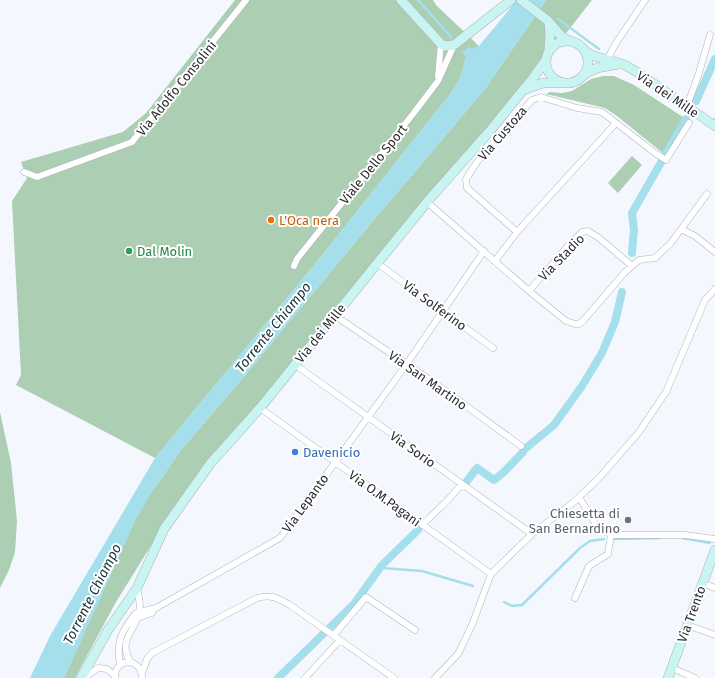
<svg xmlns="http://www.w3.org/2000/svg" width="715" height="678" viewBox="0 0 715 678" font-family="'Fira Sans',sans-serif">
  <rect width="100%" height="100%" fill="#f4f8fe"/>
  <!-- green -->
  <path fill="#acceb2" d="M 235,0 L 433,0 L 436,5 L 479,46 L 473,49 L 462,52 L 466,57 L 461,76 L 451,93 L 324,253 L 155,458 L 16,385 L 21,375 L 12,201 L 27,178 L 21,162 L 123,132 L 146,113 Z
    M 546,0 L 592,0 L 489,132 L 162,528 L 116,602 L 75,678 L 64,678 L 136,518 L 151,493 L 181,450 L 241,380 L 362,234 L 485,89 Z
    M 603,76 L 614,76 L 634,85 L 692,123 L 669,158 L 617,116 L 605,108 L 546,94 L 550,92 L 562,93 L 572,91 L 591,79 Z
    M 632,156 L 642,165 L 618,193 L 608,183 Z
    M 0,412 L 11,463 L 17,521 L 15,552 L 9,570 L 0,588 Z"/>
  <!-- water -->
  <path fill="#a4dfeb" d="M 517,0 L 546,0 L 485,89 L 362,234 L 241,380 L 181,450 L 151,493 L 136,519 L 64,678 L 30,678 L 50,636 L 155,458 L 324,253 L 451,93 L 461,76 L 466,57 L 462,52 L 468,47 L 473,49 L 479,46 Z"/>
  <g fill="none" stroke-linecap="round" stroke-linejoin="round">
    <!-- stream -->
    <path stroke="#a4dfeb" stroke-width="2.5" d="M 418,0 L 452,38
      M 558,19 L 599,49
      M 713,119 L 715,120
      M 683,538 L 710,543
      M 615,539 L 660,538
      M 382,568 L 422,571 L 473,586
      M 504,602 L 512,606 L 522,605 L 580,548 L 590,541 L 604,539"/>
    <!-- canal -->
    <path stroke="#a4dfeb" stroke-width="8" d="M 696,101 L 715,59
      M 632,253 L 634,230 L 632,213 L 686,119
      M 526,448 L 554,425 L 582,386 L 602,353 L 615,322 L 622,292
      M 467,481 L 477,468 L 494,480 L 504,472 L 523,452
      M 278,678 L 354,604 L 382,565 L 418,530"/>
    <!-- street casing -->
    <g stroke="#adb2bc" stroke-width="7">
      <path id="street" d="M 607,60 L 616,43 L 645,0
        M 438,76 L 441,44
        M 687,106 L 699,73 L 710,35
        M 24,172 L 37,177 L 132,142 L 246,0
        M 427,202 L 529,291 L 566,321 L 575,324 L 579,324 L 583,321 L 625,272 L 639,260 L 655,258 L 670,244 L 707,194
        M 681,229 L 695,236 L 715,252
        M 517,232 L 467,188 L 466,179 L 477,162 L 532,100 L 541,97 L 577,108 L 602,112 L 655,153 L 666,160 L 689,123
        M 495,261 L 517,232 L 616,123
        M 377,263 L 493,348
        M 294,266 L 297,259 L 413,114 L 438,81 L 454,45
        M 529,291 L 567,247 L 582,232 L 588,231 L 599,238 L 632,266
        M 334,315 L 439,386 L 521,446
        M 294,364 L 532,534
        M 260,408 L 491,574
        M 579,497 L 595,523 L 611,535 L 685,535 L 715,539
        M 422,525 L 447,501 L 462,484
        M 703,583 L 715,588
        M 575,598 L 589,566 L 608,554 L 611,535
        M 137,618 L 152,613 L 153,610
        M 687,625 L 715,635
        M 334,635 L 366,597 L 415,630
        M 131,662 C 117,641 134,633 139,613 C 141,604 139,597 137,588
        M 120,665 C 116,642 121,632 135,614 L 139,612 L 156,608 L 280,538 L 406,365 L 484,251
        M 672,668 L 695,678
        M 142,673 L 147,659 L 152,653 L 257,598 C 272,594 277,598 290,605 L 394,678
        M 84,678 L 98,668 L 107,669 L 115,676
        M 115,678 C 114,657 142,657 142,678
        M 305,678 L 340,640
        M 435,678 L 458,654 L 472,625 L 491,574 L 532,534 L 575,501 L 600,477 L 639,432 L 666,392 L 705,300 L 715,289"/>
    </g>
    <!-- secondary casing -->
    <g stroke="#adb2bc" stroke-width="10">
      <path id="secondary" d="M 401,0 L 441,44 L 446,46 L 454,45 L 511,0
        M 521,0 L 547,20 L 562,37 L 571,41
        M 549,22 L 550,33 L 549,50
        M546 62a21 21 0 1 1 42 0a21 21 0 1 1-42 0Z
        M 585,51 L 591,55 L 625,65 L 640,74 L 715,126
        M 584,75 C 596,66 605,67 619,64
        M 526,89 L 543,83 L 560,83
        M 81,678 L 108,630 L 137,588 L 164,529 L 210,464 L 260,408 L 427,202 L 489,132 L 533,78 L 546,60
        M 668,678 L 715,550"/>
    </g>
    <!-- street -->
    <use href="#street" stroke="#fff" stroke-width="6"/>
    <!-- secondary -->
    <use href="#secondary" stroke="#c8f4f1" stroke-width="9"/>
  </g>
  <!-- markers -->
  <circle fill="#e8710a" stroke="#fff" stroke-width="1.5" cx="271" cy="220" r="4"/>
  <circle fill="#2e9e5b" stroke="#fff" stroke-width="1.5" cx="129" cy="251" r="4"/>
  <circle fill="#3f7fe0" stroke="#fff" stroke-width="1.5" cx="295" cy="452" r="4"/>
  <circle fill="#6b7280" stroke="#fff" stroke-width="1.5" cx="628" cy="520" r="4"/>
  <g text-anchor="middle" stroke-width="4" stroke-linejoin="round" paint-order="stroke">
    <!-- street labels -->
    <g font-size="13" fill="#2c2e31" stroke="#fff">
      <text transform="translate(176 88) rotate(-51)" y="5">Via Adolfo Consolini</text>
      <text transform="translate(668 94) rotate(34)" y="5">Via dei Mille</text>
      <text transform="translate(502 133) rotate(-49)" y="5">Via Custoza</text>
      <text transform="translate(373 164) rotate(-51)" y="5">Viale Dello Sport</text>
      <text transform="translate(561 257) rotate(-46)" y="5">Via Stadio</text>
      <text transform="translate(435 305) rotate(36)" y="5">Via Solferino</text>
      <text transform="translate(320 333) rotate(-51)" y="5">Via dei Mille</text>
      <text transform="translate(428 380) rotate(35)" y="5">Via San Martino</text>
      <text transform="translate(413 449) rotate(35)" y="5">Via Sorio</text>
      <text transform="translate(385 498) rotate(36)" y="5">Via O.M.Pagani</text>
      <text transform="translate(305 503) rotate(-54)" y="5">Via Lepanto</text>
      <text transform="translate(691 614) rotate(-70)" y="5">Via Trento</text>
    </g>
    <!-- food labels -->
    <g font-size="13" fill="#c56008" stroke="#fff" text-anchor="start">
      <text x="279" y="225">L'Oca nera</text>
    </g>
    <!-- leisure labels -->
    <g font-size="13" fill="#27864d" stroke="#fff" text-anchor="start">
      <text x="137" y="256">Dal Molin</text>
    </g>
    <!-- shop labels -->
    <g font-size="13" fill="#366cbe" stroke="#fff" text-anchor="start">
      <text x="303" y="457">Davenicio</text>
    </g>
    <!-- worship labels -->
    <g font-size="13" fill="#5b616d" stroke="#fff" text-anchor="end">
      <text x="620" y="518">Chiesetta di<tspan x="620" dy="15">San Bernardino</tspan></text>
    </g>
    <!-- water labels -->
    <g font-size="14" font-style="italic" fill="#153339" stroke="#fff">
      <text transform="translate(273 327) rotate(-51)" y="5">Torrente Chiampo</text>
      <text transform="translate(92 594) rotate(-63)" y="5">Torrente Chiampo</text>
    </g>
  </g>
</svg>
